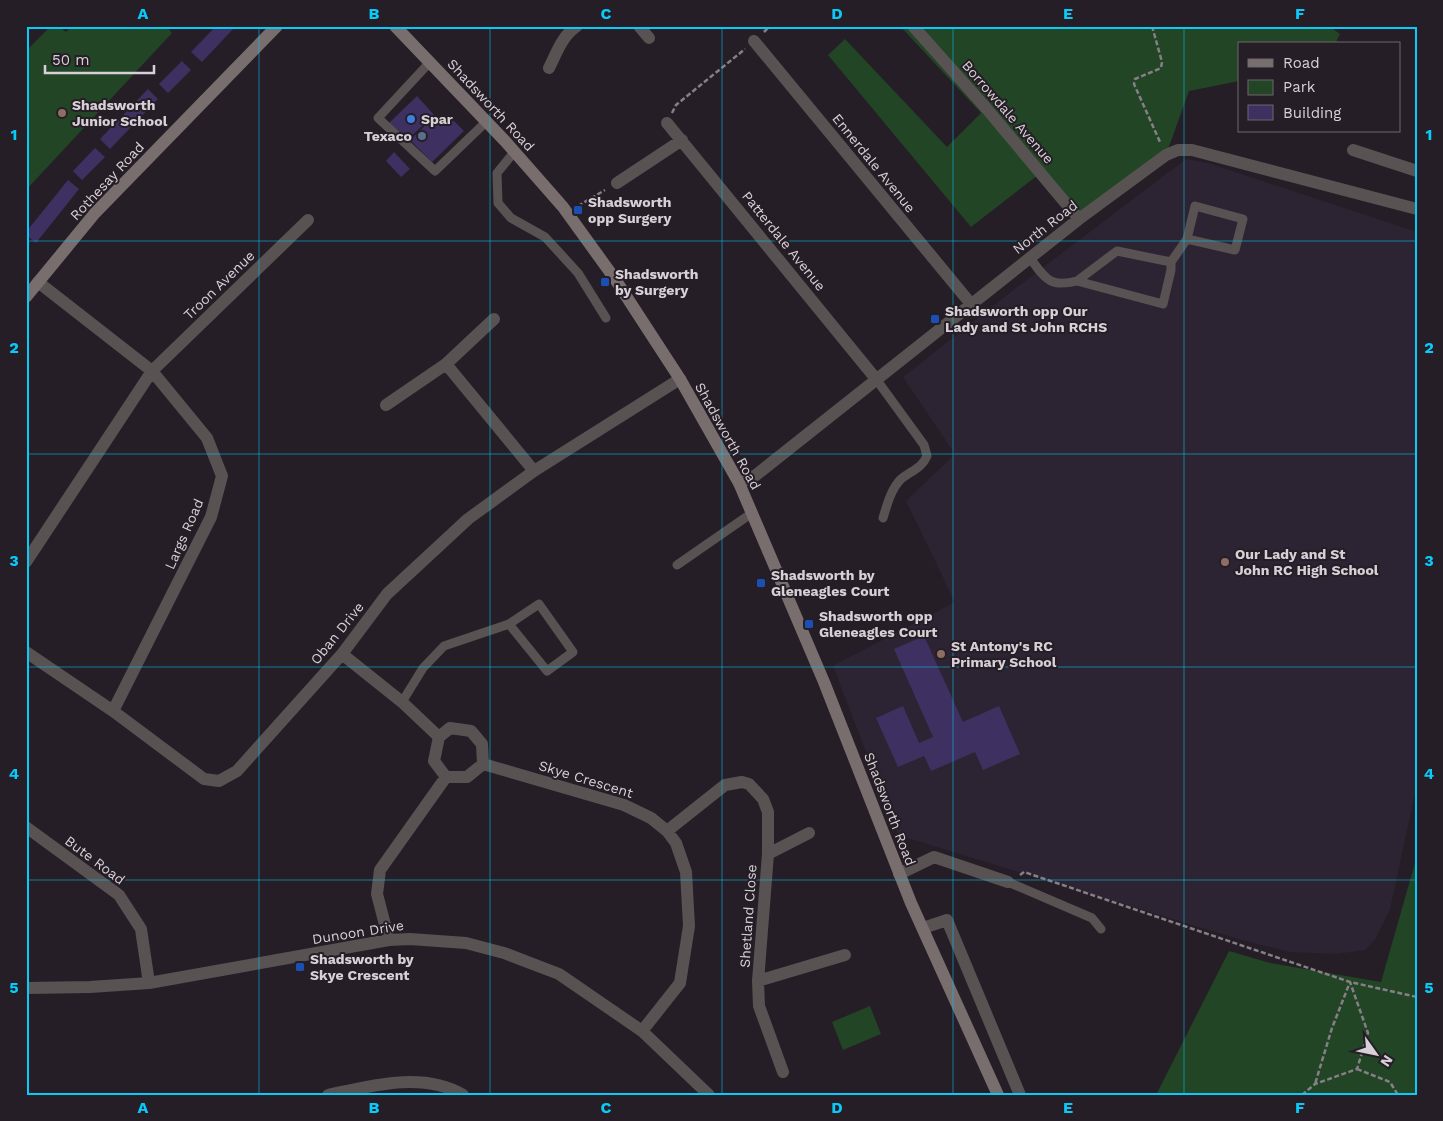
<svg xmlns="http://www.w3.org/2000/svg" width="1443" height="1121" viewBox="0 0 1443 1121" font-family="'Work Sans',sans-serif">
  <rect width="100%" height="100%" fill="#261e26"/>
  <!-- education -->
  <path fill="#2d2433" d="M 1186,159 L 1208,163 L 1417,232 L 1417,784 L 1390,909 L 1376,938 L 1365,950 L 1335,954 L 1290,952 L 1245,941 L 898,835 L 833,666 L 955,602 L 906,501 L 955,454 L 903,377 L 1016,288 Z"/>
  <!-- green -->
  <path fill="#214525" d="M 51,26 L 59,26 L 66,32 L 72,26 L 166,26 L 172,33 L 26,190 L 26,51 Z
    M 900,26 L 1329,26 L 1340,34 L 1335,44 L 1239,44 L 1239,81 L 1189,91 L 1166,155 L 1079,219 L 1038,175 L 971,227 L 828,55 L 845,39 L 947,147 L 981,113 Z
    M 1417,856 L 1417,1095 L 1156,1095 L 1229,951 L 1270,963 L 1381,982 Z
    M 870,1006 L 881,1034 L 843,1050 L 832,1022 Z"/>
  <!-- building -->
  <path fill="#3e3060" d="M 216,26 L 236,26 L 202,62 L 191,52 Z
    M 182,61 L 191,70 L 168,93 L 159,84 Z
    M 148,89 L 158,99 L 110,149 L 100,139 Z
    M 417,96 L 434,115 L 406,141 L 389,123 Z
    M 435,116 L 444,126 L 452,119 L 464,131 L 432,162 L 410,140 Z
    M 95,148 L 105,157 L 82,180 L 73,171 Z
    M 394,152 L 410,169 L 401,177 L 386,161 Z
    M 68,180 L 79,189 L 36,243 L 26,235 L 26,232 Z
    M 924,636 L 963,722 L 999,706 L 1020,754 L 983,770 L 975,752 L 931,771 L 924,756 L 898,767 L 876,718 L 903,706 L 919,743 L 933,737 L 894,649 Z"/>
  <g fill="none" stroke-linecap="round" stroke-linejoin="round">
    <!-- path -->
    <path stroke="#867f86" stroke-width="2.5" stroke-dasharray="5 2.5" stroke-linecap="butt" d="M 1152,26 L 1162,62 L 1161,68 L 1135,79 L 1134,84 L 1160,142
      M 764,32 L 770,26
      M 672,113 L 676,105 L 745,49
      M 578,206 L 605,190
      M 1020,875 L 1024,872 L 1350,982 L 1417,997
      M 1357,1069 L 1390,1082 L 1398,1095
      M 1302,1095 L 1315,1084 L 1357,1069 L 1368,1033 L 1350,982 L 1332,1028 L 1315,1084"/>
    <!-- lane -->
    <path stroke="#595252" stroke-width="9" d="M 430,62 L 378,118 L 435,171 L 487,121
      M 515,151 L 497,173 L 498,203 L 511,218 L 545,237 L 578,273 L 606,318
      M 1030,258 C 1045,278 1049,288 1077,281 L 1163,304 L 1171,270 L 1171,262 L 1117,251 L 1077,281
      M 1171,262 L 1187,239 L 1235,250 L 1243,219 L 1195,206 L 1187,239
      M 876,379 L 924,445 L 927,456 C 922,468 911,471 901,479 C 891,489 887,505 883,518
      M 677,565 L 752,513
      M 402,702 L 423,668 L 444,646 L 509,624 L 539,604 L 573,652 L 547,671 L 509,624
      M 1008,882 L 1092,918 L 1101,929"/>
    <!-- street -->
    <path stroke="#595252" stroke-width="12" d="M 639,26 L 649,38
      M 913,26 L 986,108 L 1079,219
      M 754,41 L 971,304
      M 549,68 C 557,52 562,36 577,26
      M 667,123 L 876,379
      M 1353,150 L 1417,171
      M 617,183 L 682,140
      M 38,282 L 152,371 L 207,438 L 222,476 L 211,517 L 113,711
      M 446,364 L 534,471
      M 386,405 L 446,364 L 494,319
      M 739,483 L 756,475 L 1079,219 L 1166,155 L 1178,150 L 1192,150 L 1417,209
      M 26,562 L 152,371 L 308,220
      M 26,652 L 113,711 L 204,779 L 219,781 L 237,771 L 342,654 L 387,594 L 468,519 L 534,471 L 680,379
      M 342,654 L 402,702 L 439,737
      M 450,728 L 471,731 L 482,744 L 483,764 L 467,777 L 446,777 L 434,761 L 439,737 Z
      M 483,764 L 624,805 L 651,818 L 667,831 L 676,843 L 686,872 L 689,926 L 680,983 L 642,1031
      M 26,827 L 119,895 L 141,929 L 149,983
      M 667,831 L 725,785 L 742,782 L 749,784 L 763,799 L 768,812 L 768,854 L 758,981 L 759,1006 L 783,1072
      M 768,854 L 809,833
      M 899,874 L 934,857 L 1008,882
      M 923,928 L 947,920 L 1020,1095
      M 389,940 L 377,894 L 380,870 L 446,777
      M 758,981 L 845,955
      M 26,988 L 90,987 L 149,983 L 389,940 L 410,939 L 466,943 L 504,953 L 559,974 L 642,1031 L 709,1095
      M 328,1095 C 370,1086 423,1071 463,1095"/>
    <!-- secondary -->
    <path stroke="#796e6e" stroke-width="12" d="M 395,26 L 505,141 L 563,207 L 615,279 L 680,379 L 739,483 L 824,682 L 911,903 L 998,1095
      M 26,297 L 95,213 L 277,26"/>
  </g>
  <!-- grid -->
  <path fill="none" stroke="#08cbfa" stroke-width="1" stroke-opacity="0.55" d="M 259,26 L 259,1095M 490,26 L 490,1095M 722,26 L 722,1095M 953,26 L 953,1095M 1184,26 L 1184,1095M 26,241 L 1417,241M 26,454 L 1417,454M 26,667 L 1417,667M 26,880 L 1417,880"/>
  <!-- markers -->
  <g fill="#8d6e63" stroke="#261e26" stroke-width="2">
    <circle cx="62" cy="113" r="5"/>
    <circle cx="1225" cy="562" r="5"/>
    <circle cx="941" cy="654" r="5"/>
  </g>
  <circle fill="#3f7fe0" stroke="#261e26" stroke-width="2" cx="411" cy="119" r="5"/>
  <circle fill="#5c6f8a" stroke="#261e26" stroke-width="2" cx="422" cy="136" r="5"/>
  <g fill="#1a4fb4" stroke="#261e26" stroke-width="2">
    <rect x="573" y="205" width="10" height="10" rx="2.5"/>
    <rect x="600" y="277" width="10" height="10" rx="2.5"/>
    <rect x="930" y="314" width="10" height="10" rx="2.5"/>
    <rect x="756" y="578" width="10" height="10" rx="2.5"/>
    <rect x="804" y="619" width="10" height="10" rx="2.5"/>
    <rect x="295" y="962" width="10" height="10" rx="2.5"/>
  </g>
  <g text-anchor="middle" stroke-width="4" stroke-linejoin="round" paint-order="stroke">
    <!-- poi labels -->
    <g font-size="14" font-weight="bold" fill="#d7d1d7" stroke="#261e26" text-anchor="start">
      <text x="72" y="110">Shadsworth<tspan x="72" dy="16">Junior School</tspan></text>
      <text x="421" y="124">Spar</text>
      <text x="412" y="141" text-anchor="end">Texaco</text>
      <text x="588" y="207">Shadsworth<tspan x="588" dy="16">opp Surgery</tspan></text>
      <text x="615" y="279">Shadsworth<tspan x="615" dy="16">by Surgery</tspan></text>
      <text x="945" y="316">Shadsworth opp Our<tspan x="945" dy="16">Lady and St John RCHS</tspan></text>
      <text x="1235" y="559">Our Lady and St<tspan x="1235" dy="16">John RC High School</tspan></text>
      <text x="771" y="580">Shadsworth by<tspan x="771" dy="16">Gleneagles Court</tspan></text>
      <text x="819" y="621">Shadsworth opp<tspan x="819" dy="16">Gleneagles Court</tspan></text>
      <text x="951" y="651">St Antony's RC<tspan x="951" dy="16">Primary School</tspan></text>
      <text x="310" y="964">Shadsworth by<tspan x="310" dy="16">Skye Crescent</tspan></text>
    </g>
    <!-- street labels -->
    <g font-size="14" fill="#d7d1d7" stroke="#261e26">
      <text transform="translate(491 105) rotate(47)" y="5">Shadsworth Road</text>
      <text transform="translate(1008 112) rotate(49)" y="5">Borrowdale Avenue</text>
      <text transform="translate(874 163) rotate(51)" y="5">Ennerdale Avenue</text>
      <text transform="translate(107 181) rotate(-47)" y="5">Rothesay Road</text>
      <text transform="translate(1045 227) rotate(-38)" y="5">North Road</text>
      <text transform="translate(784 241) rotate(51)" y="5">Patterdale Avenue</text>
      <text transform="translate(219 285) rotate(-44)" y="5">Troon Avenue</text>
      <text transform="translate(728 436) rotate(61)" y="5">Shadsworth Road</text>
      <text transform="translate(184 534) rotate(-66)" y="5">Largs Road</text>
      <text transform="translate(337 633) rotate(-51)" y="5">Oban Drive</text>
      <text transform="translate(586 779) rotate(17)" y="5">Skye Crescent</text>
      <text transform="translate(890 809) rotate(69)" y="5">Shadsworth Road</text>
      <text transform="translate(95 860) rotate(37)" y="5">Bute Road</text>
      <text transform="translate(748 916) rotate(-86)" y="5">Shetland Close</text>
      <text transform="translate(358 932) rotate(-9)" y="5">Dunoon Drive</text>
    </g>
  </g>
  <!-- border -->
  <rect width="1443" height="1121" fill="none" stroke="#261e26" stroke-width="55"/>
  <!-- legend -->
  <rect x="1238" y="42" width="162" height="90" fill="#261e26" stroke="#6d666d"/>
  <rect x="1248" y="59" width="25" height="8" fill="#796e6e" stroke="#6d666d"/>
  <text x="1283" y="68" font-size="15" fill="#d7d1d7">Road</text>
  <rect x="1248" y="80" width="25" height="15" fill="#214525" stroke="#6d666d"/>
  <text x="1283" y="92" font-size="15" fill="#d7d1d7">Park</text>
  <rect x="1248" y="105" width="25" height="15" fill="#3e3060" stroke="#6d666d"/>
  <text x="1283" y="118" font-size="15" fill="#d7d1d7">Building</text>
  <!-- north arrow -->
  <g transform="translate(1376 1054) rotate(123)" stroke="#261e26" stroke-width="4" paint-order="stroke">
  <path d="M0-4L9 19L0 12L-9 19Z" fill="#d7d1d7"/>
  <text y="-8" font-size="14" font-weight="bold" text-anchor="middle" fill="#d7d1d7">N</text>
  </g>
  <!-- scale -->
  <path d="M45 65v8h109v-8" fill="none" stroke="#d7d1d7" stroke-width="2.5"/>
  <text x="52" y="65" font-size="15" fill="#d7d1d7" stroke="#261e26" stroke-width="4" paint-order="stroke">50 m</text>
  <rect x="28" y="28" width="1388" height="1066" fill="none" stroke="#08cbfa" stroke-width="2"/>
  <g font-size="16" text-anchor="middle" font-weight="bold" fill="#08cbfa">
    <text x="143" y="19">A</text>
    <text x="374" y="19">B</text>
    <text x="606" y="19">C</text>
    <text x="837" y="19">D</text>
    <text x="1068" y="19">E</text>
    <text x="1300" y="19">F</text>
    <text x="14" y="140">1</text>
    <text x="1429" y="140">1</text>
    <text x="14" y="353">2</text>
    <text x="1429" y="353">2</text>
    <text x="14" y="566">3</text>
    <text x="1429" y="566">3</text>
    <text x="14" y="779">4</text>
    <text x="1429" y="779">4</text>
    <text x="14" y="993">5</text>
    <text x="1429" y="993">5</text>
    <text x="143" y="1113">A</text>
    <text x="374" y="1113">B</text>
    <text x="606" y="1113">C</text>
    <text x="837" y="1113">D</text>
    <text x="1068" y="1113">E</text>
    <text x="1300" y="1113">F</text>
  </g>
</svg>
